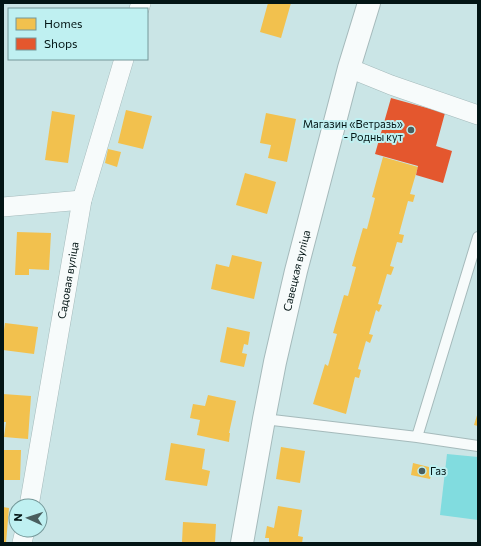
<svg xmlns="http://www.w3.org/2000/svg" width="481" height="546" viewBox="0 0 481 546" font-family="Commissioner,sans-serif">
  <rect width="100%" height="100%" fill="#cae5e6"/>
  <!-- green -->
  <path fill="#81dcdf" d="M 447,454 L 478,457 L 478,520 L 440,515 Z"/>
  <!-- homes -->
  <path fill="#f2c14e" d="M 268,3 L 291,3 L 281,38 L 260,32 Z
    M 126,110 L 152,116 L 143,149 L 118,143 Z
    M 52,111 L 75,115 L 68,163 L 45,160 Z
    M 266,113 L 296,119 L 287,162 L 268,158 L 271,145 L 260,143 Z
    M 108,149 L 121,152 L 117,167 L 105,163 Z
    M 383,157 L 418,167 L 410,194 L 415,195 L 413,202 L 408,201 L 399,234 L 404,235 L 402,243 L 397,242 L 390,266 L 394,267 L 391,275 L 387,274 L 378,304 L 382,305 L 379,312 L 376,310 L 369,334 L 373,335 L 370,343 L 366,341 L 358,369 L 361,370 L 359,378 L 355,377 L 346,414 L 313,404 L 325,364 L 328,366 L 337,334 L 333,333 L 344,295 L 348,296 L 356,267 L 352,266 L 363,228 L 367,229 L 375,198 L 372,197 Z
    M 245,173 L 276,182 L 267,214 L 236,205 Z
    M 17,232 L 51,233 L 49,270 L 29,269 L 29,275 L 15,275 Z
    M 232,255 L 262,262 L 254,299 L 211,289 L 216,264 L 229,267 Z
    M 5,323 L 38,327 L 34,354 L 3,350 L 3,337 Z
    M 227,327 L 250,332 L 248,345 L 244,344 L 242,353 L 247,354 L 244,367 L 220,362 Z
    M 3,394 L 31,396 L 28,439 L 4,437 L 6,422 L 3,422 Z
    M 208,395 L 236,401 L 229,433 L 230,433 L 229,442 L 197,435 L 200,420 L 190,418 L 193,404 L 205,406 Z
    M 478,412 L 478,426 L 474,425 Z
    M 171,443 L 205,449 L 202,469 L 210,471 L 207,486 L 165,480 Z
    M 281,447 L 305,451 L 300,483 L 276,479 Z
    M 3,450 L 21,450 L 20,480 L 3,480 Z
    M 413,463 L 433,468 L 430,479 L 411,475 Z
    M 278,506 L 302,510 L 298,536 L 303,537 L 302,543 L 269,543 L 269,538 L 265,538 L 267,526 L 274,528 Z
    M 3,507 L 9,508 L 6,543 L 3,543 Z
    M 183,522 L 216,524 L 215,543 L 182,542 Z"/>
  <!-- shops -->
  <path fill="#e4572e" d="M 391,98 L 445,113 L 436,146 L 452,151 L 443,183 L 416,175 L 418,166 L 375,154 Z"/>
  <g fill="none" stroke-linecap="round" stroke-linejoin="round">
    <!-- lane casing -->
    <g stroke="#a5babb" stroke-width="12">
      <path id="lane" d="M 264,419 L 417,437 L 478,446
        M 417,437 L 478,237"/>
    </g>
    <!-- street casing -->
    <g stroke="#a5babb" stroke-width="20">
      <g id="street">
        <path d="M 139,9 L 141,3"/>
        <path d="M 349,68 L 391,85 L 478,115"/>
        <path d="M 3,207 L 82,200"/>
        <path id="s1" d="M 29,506 L 82,200 L 124,59"/>
        <path d="M 22,543 L 25,530"/>
      </g>
    </g>
    <!-- secondary casing -->
    <g stroke="#a5babb" stroke-width="24">
      <g id="secondary">
        <path id="s2" d="M 242,543 L 264,419 L 275,362 L 296,271 L 349,68 L 369,3"/>
      </g>
    </g>
    <!-- lane -->
    <use href="#lane" stroke="#f7fbfb" stroke-width="10"/>
    <!-- street -->
    <use href="#street" stroke="#f7fbfb" stroke-width="19"/>
    <!-- secondary -->
    <use href="#secondary" stroke="#f7fbfb" stroke-width="22"/>
  </g>
  <!-- markers -->
  <g fill="#495e5e" stroke="#bff0f1" stroke-width="1.5">
    <circle cx="411" cy="130" r="4"/>
    <circle cx="422" cy="471" r="4"/>
  </g>
  <g text-anchor="middle" stroke-width="4" stroke-linejoin="round" paint-order="stroke">
    <!-- poi labels -->
    <g font-size="11" fill="#031515" stroke="#bff0f1" text-anchor="end">
      <text x="403" y="128">Магазин «Ветразь»<tspan x="403" dy="13">- Родны кут</tspan></text>
      <text x="430" y="475" text-anchor="start">Газ</text>
    </g>
    <!-- street labels -->
    <g font-size="11" fill="#031515" stroke="#bff0f1">
      <text dy="4" stroke="none"><textPath href="#s2" startOffset="278">Савецкая вуліца</textPath></text>
      <text dy="4" stroke="none"><textPath href="#s1" startOffset="229">Садовая вуліца</textPath></text>
    </g>
  </g>
  <!-- border -->
  <rect width="481" height="546" fill="none" stroke="#031515" stroke-width="8"/>
  <!-- legend -->
  <rect x="8" y="8" width="140" height="52" fill="#bff0f1" stroke="#749899"/>
  <rect x="16" y="18" width="20" height="12" fill="#f2c14e" stroke="#749899"/>
  <text x="44" y="28" font-size="12" fill="#031515">Homes</text>
  <rect x="16" y="38" width="20" height="12" fill="#e4572e" stroke="#749899"/>
  <text x="44" y="48" font-size="12" fill="#031515">Shops</text>
  <!-- north arrow -->
  <g transform="translate(28 518) rotate(273)"><circle r="19" fill="#bff0f1" stroke="#749899"/>
  <path d="M0-3L7 15L0 10L-7 15Z" fill="#495e5e"/>
  <text y="-6" font-size="11" font-weight="bold" text-anchor="middle" fill="#031515">N</text>
  </g>
</svg>
